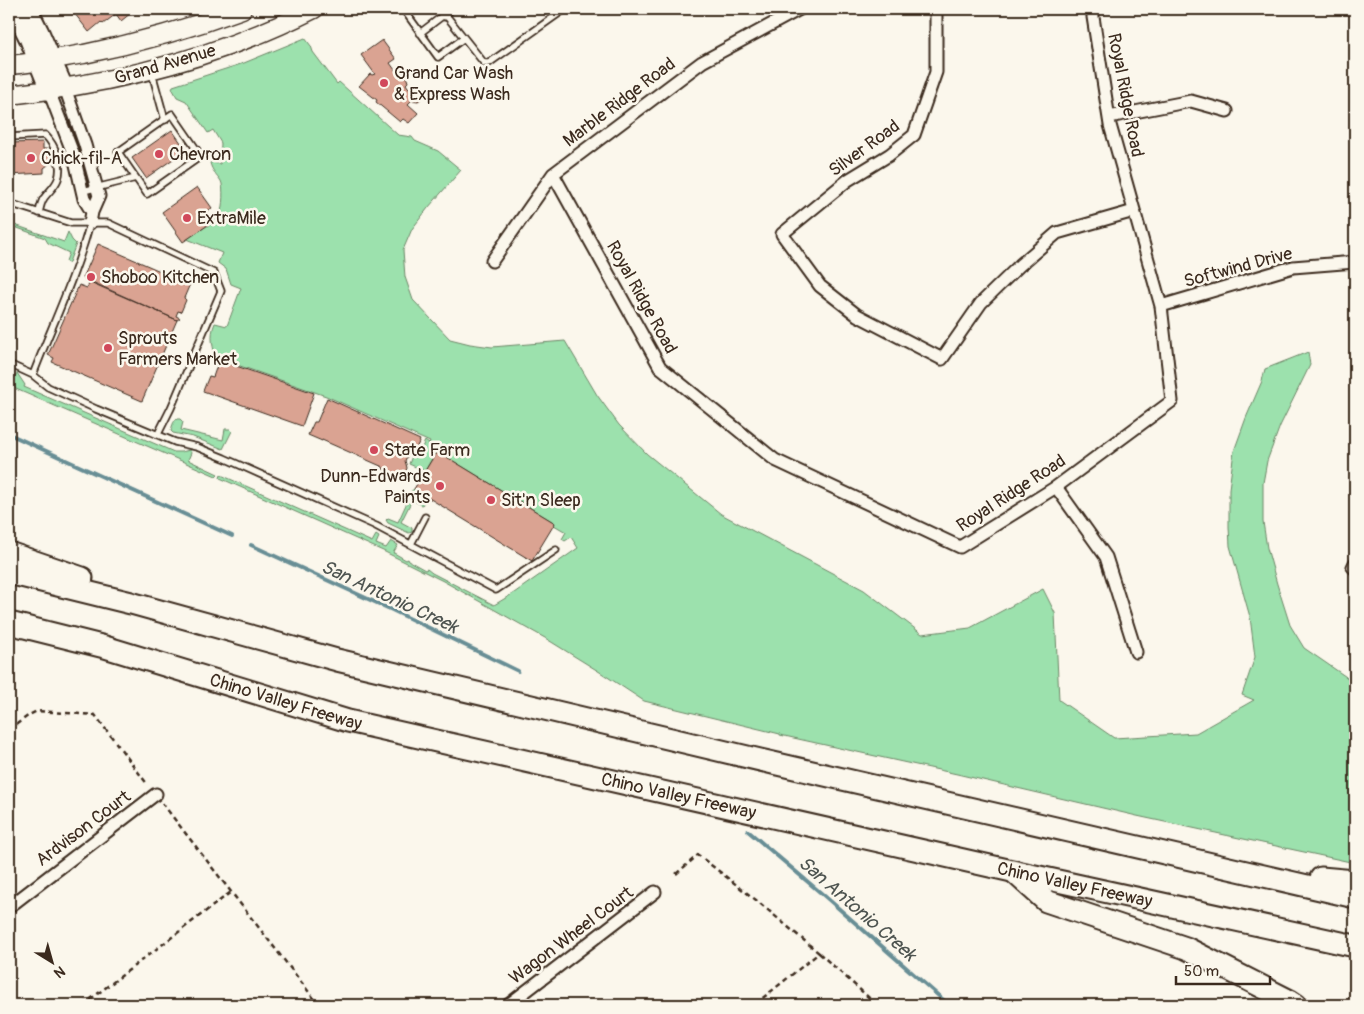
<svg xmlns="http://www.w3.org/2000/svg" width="1364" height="1014" viewBox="0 0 1364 1014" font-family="Pangolin,sans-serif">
  <rect width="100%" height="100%" fill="#fbf7ec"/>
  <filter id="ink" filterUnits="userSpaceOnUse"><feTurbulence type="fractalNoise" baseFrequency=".02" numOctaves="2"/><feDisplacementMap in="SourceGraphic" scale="10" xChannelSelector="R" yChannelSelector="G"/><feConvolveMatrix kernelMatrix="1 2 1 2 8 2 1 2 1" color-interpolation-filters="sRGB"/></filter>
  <g filter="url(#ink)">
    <!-- green -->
    <path fill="#9ce1ad" stroke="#6c8666" d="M 305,38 L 311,46 L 313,52 L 337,84 L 339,82 L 398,135 L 412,137 L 415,141 L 438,151 L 461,170 L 428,208 L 412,229 L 403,250 L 405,277 L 413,300 L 450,339 L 470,344 L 492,347 L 565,341 L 597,395 L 619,425 L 647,454 L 721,514 L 864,590 L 922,634 L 970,628 L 1043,589 L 1055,613 L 1059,700 L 1114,738 L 1196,733 L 1254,700 L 1242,695 L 1255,657 L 1250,617 L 1230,546 L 1229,527 L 1229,489 L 1234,451 L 1246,418 L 1262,381 L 1265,369 L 1308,352 L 1310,365 L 1280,426 L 1267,461 L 1263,483 L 1263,522 L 1267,548 L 1277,584 L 1290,625 L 1304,648 L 1355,683 L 1355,863 L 1137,816 L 957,774 L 780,735 L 780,734 L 644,701 L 603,674 L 545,638 L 443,581 L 383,551 L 220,478 L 221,475 L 372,542 L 376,535 L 379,537 L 376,544 L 386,548 L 391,541 L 398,545 L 393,553 L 394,553 L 406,560 L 408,559 L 409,561 L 425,570 L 427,569 L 432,573 L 494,605 L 514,593 L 578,548 L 571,537 L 565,541 L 562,539 L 566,532 L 554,525 L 555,523 L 440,453 L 441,449 L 437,447 L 435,449 L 437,450 L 425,471 L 409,464 L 412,456 L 418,456 L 425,441 L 429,444 L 430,442 L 326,396 L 220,359 L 219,362 L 217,361 C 213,348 209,336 215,323 L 227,326 L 241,288 L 231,284 L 226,269 L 218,263 L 222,253 L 187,239 L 211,223 L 210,222 C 213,220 218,217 220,214 C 223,208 224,187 221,181 C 217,175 212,171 210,163 L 212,162 L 220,164 L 221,143 L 213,130 L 208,133 L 186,101 L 177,97 L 172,88 L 173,86 L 244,63 Z
      M 9,223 L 64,242 L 68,232 L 72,240 L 76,244 L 69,262 L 67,263 L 66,261 L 69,253 L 48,243 L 45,238 L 9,225 Z
      M 17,373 L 25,385 L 24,387 L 174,452 L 181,452 L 190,450 L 191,453 L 188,460 L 218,474 L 216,476 L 9,386 L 9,379 L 12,380 Z
      M 177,419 L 180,419 L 183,422 L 181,430 L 223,440 L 225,429 L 230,429 L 232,431 L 223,449 L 193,437 L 173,433 L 171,431 C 172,427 173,421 177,419 Z
      M 414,489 L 425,496 L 424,498 L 426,499 L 422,505 L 412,500 L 401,522 L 412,528 L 412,532 L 409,533 L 388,523 L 386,520 L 388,518 L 398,522 L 409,498 L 405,496 Z"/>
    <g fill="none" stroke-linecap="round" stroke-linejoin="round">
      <!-- stream -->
      <path stroke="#678e95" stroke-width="4" d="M 9,434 L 232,536
        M 251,545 L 392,610 L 518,671
        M 748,831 L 821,893 L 949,1005"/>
    </g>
    <!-- building -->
    <path fill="#daa392" stroke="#3b2a1e" d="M 71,9 L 136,9 L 121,21 L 116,14 L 103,24 L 101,22 L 89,32 Z
      M 382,40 L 396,59 L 390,63 L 395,70 L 398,68 L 406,76 L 408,82 L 406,84 L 408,87 L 411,90 L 415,89 L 421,92 L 422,96 L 421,99 L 418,101 L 412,100 L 408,104 L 418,113 L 409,123 L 403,119 L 400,122 L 376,102 L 377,100 L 359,86 L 370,74 L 372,75 L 375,74 L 361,55 Z
      M 172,130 L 186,150 L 146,178 L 132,158 Z
      M 43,142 L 43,149 L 47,149 L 47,152 L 52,152 L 53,163 L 48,164 L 48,165 L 44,168 L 44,173 L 9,175 L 9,143 Z
      M 197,187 L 212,208 L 204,213 L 211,223 L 183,242 L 162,212 Z
      M 98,244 L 190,284 L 184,298 L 186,300 L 181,312 L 178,311 L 176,316 L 180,318 L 177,320 L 83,278 Z
      M 90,282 L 177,320 L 142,401 L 52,362 L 54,358 L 48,355 L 79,285 L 87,288 Z
      M 219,360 L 314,393 L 302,426 L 203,391 L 209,376 L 213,377 Z
      M 327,398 L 420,440 L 414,453 L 409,451 L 405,461 L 406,464 L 407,468 L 405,474 L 396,478 L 390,477 L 386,474 L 383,467 L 322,440 L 322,441 L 308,435 L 314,422 L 317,422 Z
      M 437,451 L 555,523 L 532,561 L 414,489 Z"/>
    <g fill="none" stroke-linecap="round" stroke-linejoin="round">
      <!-- service casing -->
      <g stroke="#3b2a1e" stroke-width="9">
        <path id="service" d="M 404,10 L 438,57 L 464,38
          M 420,33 L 445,14 L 484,63 L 489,63 L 565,9
          M 152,73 L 165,120
          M 9,137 L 45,135 C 55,145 63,164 58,179 C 55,187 49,191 44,198 C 41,202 40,208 39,213
          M 83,191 L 136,178 L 118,152 L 172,114 L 201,156 L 147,194 L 136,178
          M 9,203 L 71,223 L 108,223 L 214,273 L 221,291 L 171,408 L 158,434
          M 9,364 L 33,375 L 48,387 L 96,409 L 175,442 L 197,447 L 224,458 L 376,526 L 496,590 L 556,550
          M 33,375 C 52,325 76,276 90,223
          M 411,544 L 425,517"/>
      </g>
      <!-- minor casing -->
      <g stroke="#3b2a1e" stroke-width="15">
        <path id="minor" d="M 441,9 L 445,14
          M 936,9 L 936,72 L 914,135 L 889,155 L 848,180 L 782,234 L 820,286 L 857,315 L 942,359 L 981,303 L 1020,265 L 1057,233 L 1134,211
          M 65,88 L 85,145 L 99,196 L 92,212 L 90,223
          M 49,91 L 74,156 L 84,199 L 92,212
          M 1109,117 L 1191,101 L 1227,111
          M 553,174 L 660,367 L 775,460 L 960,547 L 1056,487 L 1172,401 L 1161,306 L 1110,125 L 1093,17 L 1093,9
          M 492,261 L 553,174 L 702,62 L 800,9
          M 1161,306 L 1293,267 L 1355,262
          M 1056,487 L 1106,557 L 1136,652
          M 1355,563 L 1353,567 L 1355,569
          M 9,907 L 156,794
          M 508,1005 L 655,892"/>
      </g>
      <!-- secondary casing -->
      <g stroke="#3b2a1e" stroke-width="20">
        <path id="secondary" d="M 13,9 L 28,39 L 49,91
          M 29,9 L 40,31 L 65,88"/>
      </g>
      <!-- primary casing -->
      <g stroke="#3b2a1e" stroke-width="21">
        <path id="primary" d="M 9,65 C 34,63 59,58 84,54 C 138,43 191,28 242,9
          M 9,95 C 115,84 219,57 314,9"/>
      </g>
      <!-- motorway casing -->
      <g stroke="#3b2a1e" stroke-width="25">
        <g id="motorway">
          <path d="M 9,553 L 82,578"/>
          <path d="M 9,573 L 131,603 L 337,660 L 773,763 L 1355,897"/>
          <path id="s1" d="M 9,623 L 105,647 L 348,721 L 1012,871 L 1355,946"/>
          <path d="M 1014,872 L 1046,901 L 1186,948 L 1290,1001 L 1296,1005"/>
          <path d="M 1321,878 L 1355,881"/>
        </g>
      </g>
      <!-- path -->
      <path stroke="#3b2a1e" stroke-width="2.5" stroke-dasharray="5 4" stroke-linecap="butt" d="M 9,730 L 29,715 L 37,711 L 95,715 L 148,785
        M 162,803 L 319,1005
        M 676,874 L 698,855 L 756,900 L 819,953 L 754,1005
        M 819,953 L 877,1005
        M 83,1005 L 231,892"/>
      <!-- service -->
      <use href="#service" stroke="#fbf7ec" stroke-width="5.5"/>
      <!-- minor -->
      <use href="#minor" stroke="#fbf7ec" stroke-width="11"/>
      <!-- secondary -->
      <use href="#secondary" stroke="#fbf7ec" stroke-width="16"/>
      <!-- primary -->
      <use href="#primary" stroke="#fbf7ec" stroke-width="18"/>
      <!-- motorway -->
      <use href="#motorway" stroke="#fbf7ec" stroke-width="21"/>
    </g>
  </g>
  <!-- markers -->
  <g fill="#d1495b" stroke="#fbf7ec" stroke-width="2">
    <circle cx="384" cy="83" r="5"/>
    <circle cx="159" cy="154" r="5"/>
    <circle cx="31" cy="158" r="5"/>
    <circle cx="187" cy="218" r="5"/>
    <circle cx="91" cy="277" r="5"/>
    <circle cx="108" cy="348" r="5"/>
    <circle cx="374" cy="450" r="5"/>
    <circle cx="440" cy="486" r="5"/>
    <circle cx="491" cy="500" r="5"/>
  </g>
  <g text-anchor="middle" stroke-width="5" stroke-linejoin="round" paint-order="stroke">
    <!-- street labels -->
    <g font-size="18" fill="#3b2a1e" stroke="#fbf7ec">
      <text transform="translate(165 64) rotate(-16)" y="6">Grand Avenue</text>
      <text transform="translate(1126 95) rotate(79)" y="6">Royal Ridge Road</text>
      <text transform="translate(619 102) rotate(-37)" y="6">Marble Ridge Road</text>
      <text transform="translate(864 148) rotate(-36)" y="6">Silver Road</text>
      <text transform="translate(1238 267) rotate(-15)" y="6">Softwind Drive</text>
      <text transform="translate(642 297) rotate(61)" y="6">Royal Ridge Road</text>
      <text transform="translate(1011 493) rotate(-33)" y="6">Royal Ridge Road</text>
      <text dy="6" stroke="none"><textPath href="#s1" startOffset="288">Chino Valley Freeway</textPath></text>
      <text dy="6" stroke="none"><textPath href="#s1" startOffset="692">Chino Valley Freeway</textPath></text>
      <text transform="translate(83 828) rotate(-37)" y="6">Ardvison Court</text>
      <text dy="6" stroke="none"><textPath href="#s1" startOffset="1098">Chino Valley Freeway</textPath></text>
      <text transform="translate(571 935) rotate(-37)" y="6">Wagon Wheel Court</text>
    </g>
    <!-- poi labels -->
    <g font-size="18" fill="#3b2a1e" stroke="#fbf7ec" text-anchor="start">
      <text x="394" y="79">Grand Car Wash<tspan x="394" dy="21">&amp; Express Wash</tspan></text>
      <text x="169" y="160">Chevron</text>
      <text x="41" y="164">Chick-fil-A</text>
      <text x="197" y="224">ExtraMile</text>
      <text x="101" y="283">Shoboo Kitchen</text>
      <text x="118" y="344">Sprouts<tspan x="118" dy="21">Farmers Market</tspan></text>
      <text x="384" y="456">State Farm</text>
      <text x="430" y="482" text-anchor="end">Dunn-Edwards<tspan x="430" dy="21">Paints</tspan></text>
      <text x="501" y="506">Sit'n Sleep</text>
    </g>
    <!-- water labels -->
    <g font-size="19" font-style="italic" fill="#4e5450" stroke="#fbf7ec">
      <text transform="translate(390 596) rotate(25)" y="7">San Antonio Creek</text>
      <text transform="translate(858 908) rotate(41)" y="7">San Antonio Creek</text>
    </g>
  </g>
  <!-- margin -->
  <rect width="1364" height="1014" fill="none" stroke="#fbf7ec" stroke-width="30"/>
  <rect x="15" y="15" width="1334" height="984" fill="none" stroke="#3b2a1e" stroke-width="2" filter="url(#ink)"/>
  <!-- north arrow -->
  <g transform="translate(52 962) rotate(143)" stroke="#fbf7ec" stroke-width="4" paint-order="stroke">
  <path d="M0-4L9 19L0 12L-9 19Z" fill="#3b2a1e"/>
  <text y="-8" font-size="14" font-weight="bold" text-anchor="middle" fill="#3b2a1e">N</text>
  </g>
  <!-- scale -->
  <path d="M1176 976v8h94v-8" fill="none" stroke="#3b2a1e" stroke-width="2.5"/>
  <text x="1184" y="976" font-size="15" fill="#3b2a1e" stroke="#fbf7ec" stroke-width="4" paint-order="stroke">50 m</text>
</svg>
